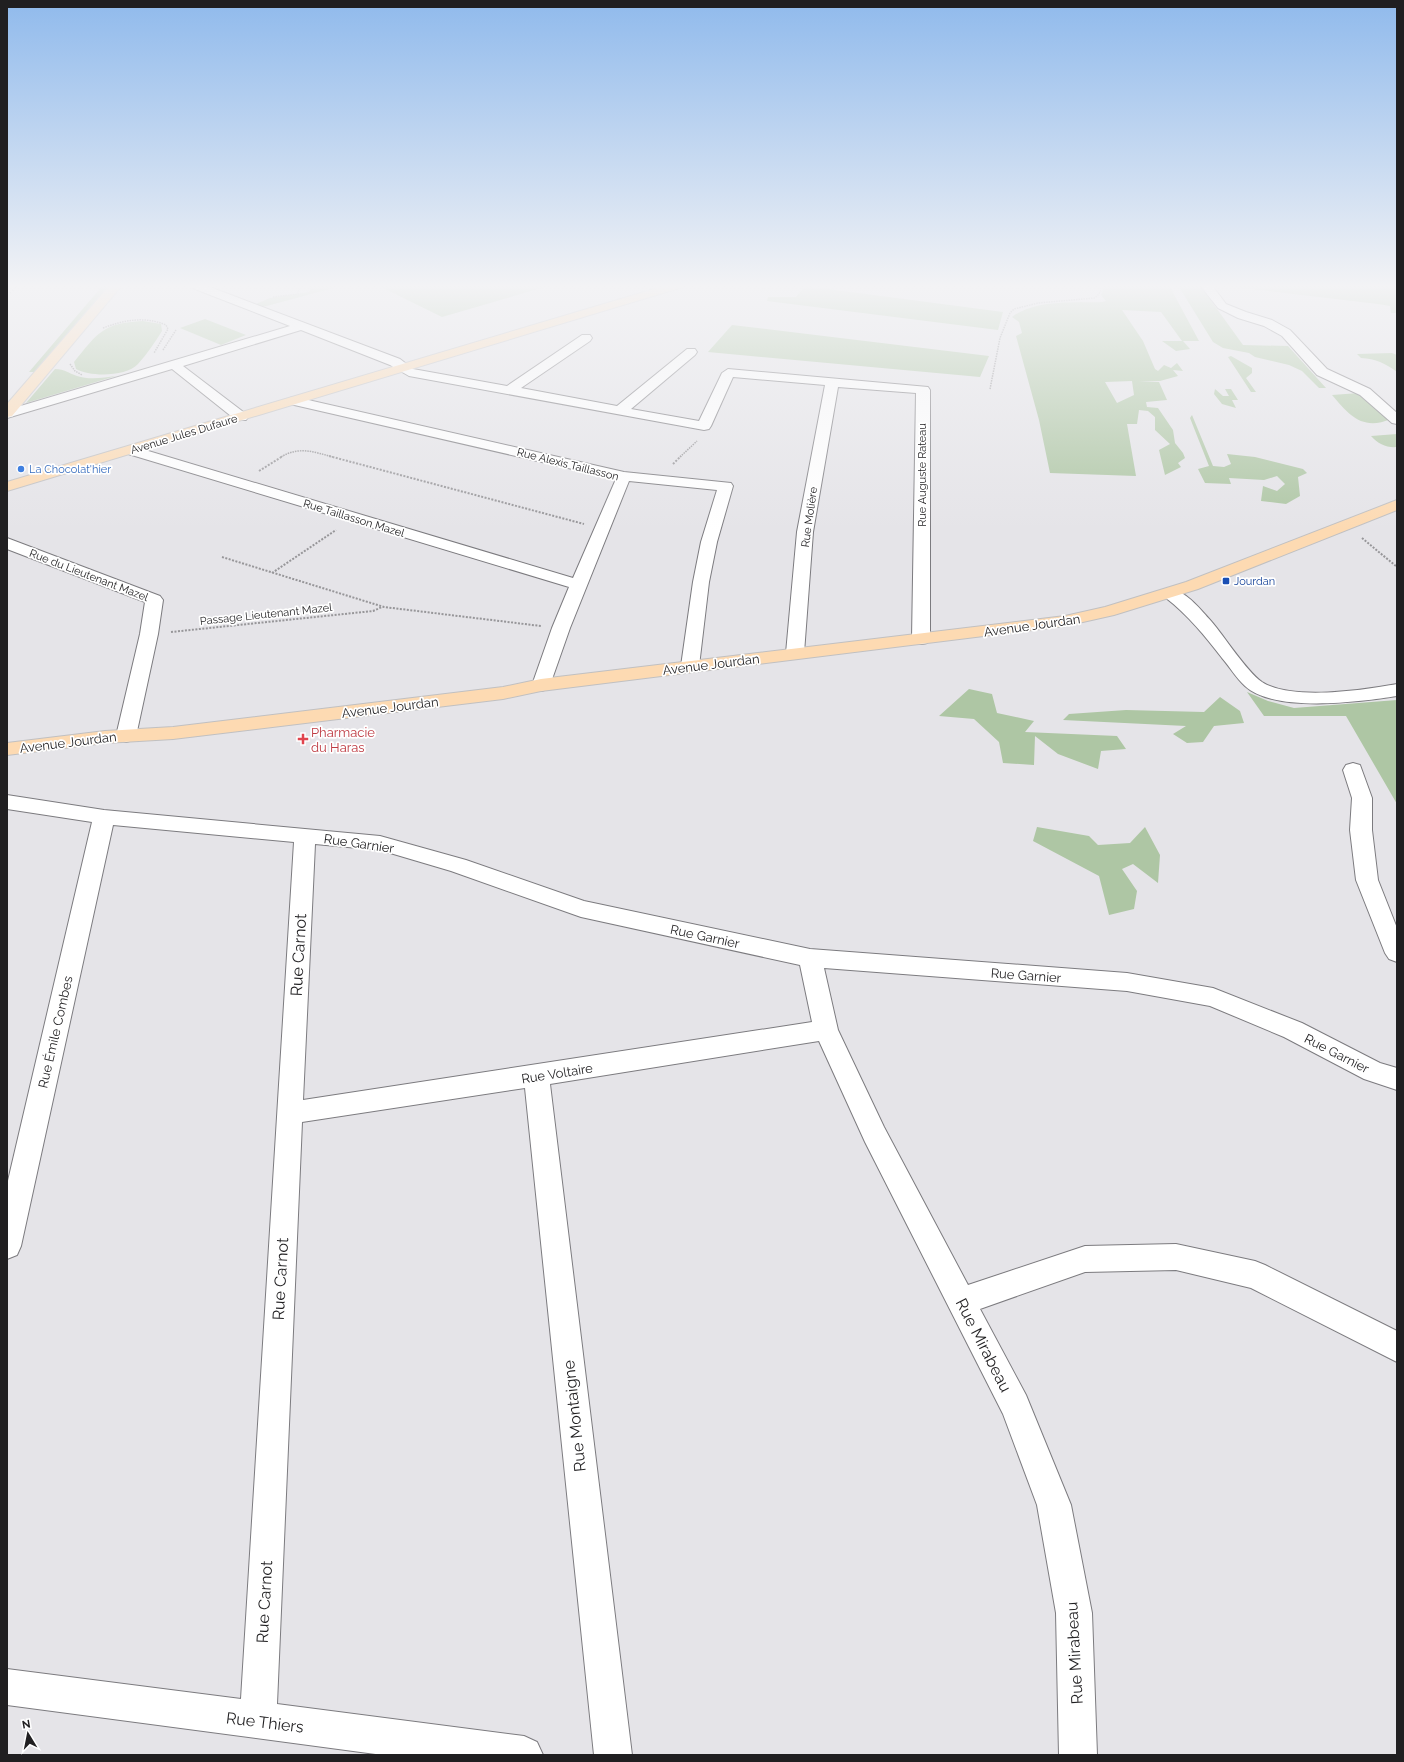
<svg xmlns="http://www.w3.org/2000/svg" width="1404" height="1762" viewBox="0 0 1404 1762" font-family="Raleway,sans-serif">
  <rect width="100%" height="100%" fill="#e5e4e8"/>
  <!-- green -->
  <path fill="#aec6a4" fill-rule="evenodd" d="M 104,284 L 110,284 L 34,372 L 29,372 Z
    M 307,284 L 348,284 L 263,307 L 256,304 L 270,298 L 309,292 L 311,286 L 306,286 Z
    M 375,284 L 555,284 L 442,317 Z
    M 1106,284 L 1154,284 L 1170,287 L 1199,341 L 1183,341 L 1190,349 L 1176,351 L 1162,341 L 1182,341 L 1161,312 L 1122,310 L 1143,341 L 1155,369 L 1158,371 L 1164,365 L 1171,368 L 1177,363 L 1183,371 L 1173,370 L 1178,376 L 1160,381 L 1139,381 L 1159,382 L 1167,400 L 1146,402 L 1147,407 L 1158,408 L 1173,430 L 1175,443 L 1183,453 L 1185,458 L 1178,463 L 1181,467 L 1165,475 L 1159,450 L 1170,444 L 1155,430 L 1155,417 L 1148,411 L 1139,410 L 1137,424 L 1127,424 L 1136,476 L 1050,473 L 1039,420 L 1016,336 L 1022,333 L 1019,322 L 1012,317 C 1036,299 1074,303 1102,302 L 1106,301 L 1101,295 ZM 1132,381 L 1134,395 L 1117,403 L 1105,382 Z
    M 1180,284 L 1199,284 L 1243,345 L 1288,346 L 1326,388 L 1319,388 L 1302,371 L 1289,365 L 1255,357 L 1249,353 L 1223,348 L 1213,342 L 1179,287 Z
    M 1209,284 L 1397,284 L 1397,313 L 1391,313 L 1390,306 L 1378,304 Z
    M 805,286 L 1003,312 L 998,330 L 767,301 L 768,297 L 796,297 Z
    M 205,319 L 246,335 L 221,345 L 180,328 Z
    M 143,321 L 161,324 L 162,331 C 155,342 147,354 138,364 C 126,377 90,377 76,369 L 74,362 C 98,333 102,323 143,321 Z
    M 732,325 L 989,356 L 980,377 L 708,352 Z
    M 1392,353 L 1397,355 L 1397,372 C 1385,363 1376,359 1361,358 L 1357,354 Z
    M 1231,356 L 1252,368 L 1252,373 L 1246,378 L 1256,392 L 1251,392 L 1228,357 Z
    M 55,369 C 65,369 68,373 77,376 C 89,380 103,378 116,376 L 26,403 Z
    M 1215,389 L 1223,396 L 1229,396 L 1225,389 L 1231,389 L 1238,400 L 1232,400 L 1236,408 L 1222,404 L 1214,394 Z
    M 1359,393 L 1391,419 C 1362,431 1349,415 1332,395 Z
    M 1192,415 L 1213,466 L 1224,467 L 1231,464 L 1227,454 L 1255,457 L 1303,469 L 1307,473 L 1298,477 L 1300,496 L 1286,504 L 1261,501 L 1263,486 L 1277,491 L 1285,484 L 1277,476 L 1264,480 L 1229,478 L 1231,484 L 1205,483 L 1198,469 L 1209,466 L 1190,418 Z
    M 1397,434 L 1397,447 C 1387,448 1378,444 1371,436 Z
    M 969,689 L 992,694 L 997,713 L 1034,721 L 1025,732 L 1117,736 L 1126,749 L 1101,751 L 1098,769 L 1058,754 L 1035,736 L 1034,765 L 1003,763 L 999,742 L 974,719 L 939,716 Z
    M 1247,692 L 1268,701 L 1294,708 L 1397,700 L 1397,804 L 1346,716 L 1264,716 Z
    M 1220,697 L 1240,711 L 1244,723 L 1214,726 L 1203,742 L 1187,743 L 1173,734 L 1186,726 L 1063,720 L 1069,714 L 1126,710 L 1204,712 Z
    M 1037,827 L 1089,836 L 1098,845 L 1130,843 L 1145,827 L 1160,855 L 1158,883 L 1133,864 L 1122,869 L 1137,891 L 1134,909 L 1109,915 L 1099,876 L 1033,841 Z"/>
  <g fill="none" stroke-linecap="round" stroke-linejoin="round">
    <!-- minor casing -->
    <g stroke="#7c7b7f" stroke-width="2">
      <path id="minor" d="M 188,284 L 202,284 L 400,359 L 413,369 L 507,386 L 582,335 L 590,335 L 592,338 L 590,341 L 521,388 L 617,406 L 687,349 L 695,349 L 697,352 L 695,355 L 631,409 L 699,421 L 722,373 L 728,369 L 928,387 L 930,390 L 930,639 L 927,643 L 921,644 L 915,643 L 912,639 L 916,393 L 838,387 L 813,532 L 804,653 L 801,657 L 795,658 L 789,657 L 786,653 L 797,532 L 825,385 L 733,377 L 711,426 L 709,429 L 704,430 L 409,376 L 390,365 L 301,330 L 183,366 L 246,414 L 248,417 L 246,420 L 236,420 L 172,369 L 7,418 L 7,410 L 290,326 L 195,289 Z
        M 1199,284 L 1211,284 L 1226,304 L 1246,312 L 1272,320 L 1290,330 L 1327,369 L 1370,389 L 1397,413 L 1397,424 L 1392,423 L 1360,395 L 1317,375 L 1282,336 L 1264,326 L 1238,318 L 1218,308 Z
        M 295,397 L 624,472 L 731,483 L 733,486 L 717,542 L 709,582 L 699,666 L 696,670 L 690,671 L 684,670 L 681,666 L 693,582 L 701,542 L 717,490 L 629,481 L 570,628 L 550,685 L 548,689 L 541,691 L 534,689 L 532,685 L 552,628 L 569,587 L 125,453 L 123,450 L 125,447 L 135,447 L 573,578 L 616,479 L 290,404 L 288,401 L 290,398 Z
        M 7,538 L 160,596 L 163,600 L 158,634 L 136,736 L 133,740 L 126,742 L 119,740 L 116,736 L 140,634 L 145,602 L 7,549 Z
        M 1172,589 C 1188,593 1201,610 1211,621 C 1225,637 1246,671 1262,682 C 1291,701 1364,690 1397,684 L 1397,696 C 1360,702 1274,713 1245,686 C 1236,678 1230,667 1222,658 C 1205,636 1188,615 1166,598 L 1164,594 L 1166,590 Z
        M 1353,763 L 1360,765 L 1372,798 L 1372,830 L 1378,880 L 1397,928 L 1397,962 L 1389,959 L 1385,953 L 1356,880 L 1350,830 L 1352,798 L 1343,770 L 1346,765 Z
        M 7,795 L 104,810 L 380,836 L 466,860 L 584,901 L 810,949 L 1127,973 L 1213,988 L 1302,1023 L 1380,1063 L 1397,1068 L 1397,1090 L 1364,1079 L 1284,1037 L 1210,1006 L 1127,991 L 824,968 L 838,1030 L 884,1127 L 968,1285 L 1085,1246 L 1176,1244 L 1255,1261 L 1265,1265 L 1397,1331 L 1397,1362 L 1251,1288 L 1176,1270 L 1085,1272 L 980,1309 L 1026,1395 L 1071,1505 L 1092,1613 L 1097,1755 L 1059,1755 L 1056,1613 L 1037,1505 L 1003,1414 L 865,1142 L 819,1041 L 550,1084 L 632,1755 L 594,1755 L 525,1088 L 302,1122 L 277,1704 L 524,1736 L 537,1742 L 543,1755 L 383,1755 L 7,1705 L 7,1669 L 241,1699 L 294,842 L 113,825 L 21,1246 L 17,1255 L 7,1259 L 7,1185 L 92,822 L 7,809 ZM 315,844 L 380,850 L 451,871 L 581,917 L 800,965 L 812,1022 L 303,1100 Z"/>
    </g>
    <!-- major casing -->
    <g stroke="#c1c0c1" stroke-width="2">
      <path id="major" d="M 111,284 L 123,284 L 12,416 L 7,417 L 7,404 Z
        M 671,284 L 688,284 L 686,286 L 7,491 L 7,482 Z
        M 1397,500 L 1397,510 L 1198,589 L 1114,615 L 1065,626 L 541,691 L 503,699 L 173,739 L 105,743 L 7,755 L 7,743 L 105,731 L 173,727 L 503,687 L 541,679 L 1065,616 L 1105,607 L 1186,582 Z"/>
    </g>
    <!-- path-far1 -->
    <path stroke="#979699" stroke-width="1.5" stroke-dasharray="1.5 1" stroke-linecap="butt" d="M 273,297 L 298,294 L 300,284
      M 103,328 C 124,320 145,316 166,325 L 168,329 L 154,353
      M 163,350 L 176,330
      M 70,364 L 75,371 L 82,375
      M 990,389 L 1000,338 L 1010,313 L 1014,309 L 1038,303 L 1095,298 L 1099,294 L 1103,284
      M 281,457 C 299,446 314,452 333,457
      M 680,457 L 697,441"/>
    <!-- path -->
    <path stroke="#979699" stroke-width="2" stroke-dasharray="2 1.5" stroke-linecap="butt" d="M 329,456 L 584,524
      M 673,464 L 681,456
      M 259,471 L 283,456
      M 1362,538 L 1397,567
      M 222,557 L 384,607 L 541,626
      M 272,573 L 336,530
      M 171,632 L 373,611 L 382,607"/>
    <!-- minor -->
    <use href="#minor" fill="#fff" fill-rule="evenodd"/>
    <!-- major -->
    <use href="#major" fill="#fddab2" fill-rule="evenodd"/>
    <!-- rail -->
    <path stroke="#858487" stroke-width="1.5" stroke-dasharray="1 2.5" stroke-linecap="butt" d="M 7,286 L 10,284
      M 10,293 L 19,284"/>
  </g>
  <!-- sky -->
  <linearGradient id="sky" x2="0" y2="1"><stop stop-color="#90baec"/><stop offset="0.54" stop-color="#f3f3f5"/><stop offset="1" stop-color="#f3f3f5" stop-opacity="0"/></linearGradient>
  <rect width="1404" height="530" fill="url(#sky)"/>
  <!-- markers -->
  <circle fill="#3f7fe0" stroke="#fff" stroke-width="1.5" cx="21" cy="469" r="4"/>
  <rect fill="#1a4fb4" stroke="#fff" stroke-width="1.5" x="1222" y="577" width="8" height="8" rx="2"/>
  <path fill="#e0444e" stroke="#fff" stroke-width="1.5" d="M301 733h4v4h4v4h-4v4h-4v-4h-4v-4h4z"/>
  <g text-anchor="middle" stroke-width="3.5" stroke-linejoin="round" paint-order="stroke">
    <!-- far-street labels -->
    <g font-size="11" fill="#201f21" stroke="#fff">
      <text transform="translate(184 434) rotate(-17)" y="4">Avenue Jules Dufaure</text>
      <text transform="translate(568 464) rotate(14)" y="4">Rue Alexis Taillasson</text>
      <text transform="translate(922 475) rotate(-90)" y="4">Rue Auguste Rateau</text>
      <text transform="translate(809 517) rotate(-82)" y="4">Rue Molière</text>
      <text transform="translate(354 518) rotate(17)" y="4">Rue Taillasson Mazel</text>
      <text transform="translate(89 575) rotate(21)" y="4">Rue du Lieutenant Mazel</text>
      <text transform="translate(266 614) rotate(-6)" y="4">Passage Lieutenant Mazel</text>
    </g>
    <!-- far-shop labels -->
    <g font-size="11" fill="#366cbe" stroke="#fff" text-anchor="start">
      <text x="29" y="473">La Chocolat'hier</text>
    </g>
    <!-- far-transit labels -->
    <g font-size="11" fill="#164399" stroke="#fff" text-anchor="start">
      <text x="1234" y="585">Jourdan</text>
    </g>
    <!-- street labels -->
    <g font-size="13" fill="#201f21" stroke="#fff">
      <text transform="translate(1032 625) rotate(-8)" y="5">Avenue Jourdan</text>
      <text transform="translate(711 664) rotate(-7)" y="5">Avenue Jourdan</text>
      <text transform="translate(390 707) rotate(-7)" y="5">Avenue Jourdan</text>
      <text transform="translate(68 742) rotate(-7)" y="5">Avenue Jourdan</text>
      <text transform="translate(359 843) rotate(8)" y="5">Rue Garnier</text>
      <text transform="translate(705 936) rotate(12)" y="5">Rue Garnier</text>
      <text transform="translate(1026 975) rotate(4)" y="5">Rue Garnier</text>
      <text transform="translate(55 1032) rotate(-77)" y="5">Rue Émile Combes</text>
      <text transform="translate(1337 1053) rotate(27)" y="5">Rue Garnier</text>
      <text transform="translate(557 1073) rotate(-9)" y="5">Rue Voltaire</text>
    </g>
    <!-- health labels -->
    <g font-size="13" fill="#be3a42" stroke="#fff" text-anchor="start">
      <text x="311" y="737">Pharmacie<tspan x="311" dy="15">du Haras</tspan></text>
    </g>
    <!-- near-street labels -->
    <g font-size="16" fill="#201f21" stroke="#fff">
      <text transform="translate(298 955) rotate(-87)" y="6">Rue Carnot</text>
      <text transform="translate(280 1279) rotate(-87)" y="6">Rue Carnot</text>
      <text transform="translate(984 1345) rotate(63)" y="6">Rue Mirabeau</text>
      <text transform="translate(574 1416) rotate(-96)" y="6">Rue Montaigne</text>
      <text transform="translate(264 1602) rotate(-87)" y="6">Rue Carnot</text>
      <text transform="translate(1074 1653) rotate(-93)" y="6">Rue Mirabeau</text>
      <text transform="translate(265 1722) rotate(7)" y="6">Rue Thiers</text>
    </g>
  </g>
  <!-- border -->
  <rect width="1404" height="1762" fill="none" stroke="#201f21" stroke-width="16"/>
  <!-- north arrow -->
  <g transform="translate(28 1734) rotate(350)" stroke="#ffffff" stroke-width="3" paint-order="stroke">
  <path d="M0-3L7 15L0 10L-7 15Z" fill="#201f21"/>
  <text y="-6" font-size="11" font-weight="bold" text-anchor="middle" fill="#201f21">N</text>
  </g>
</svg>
